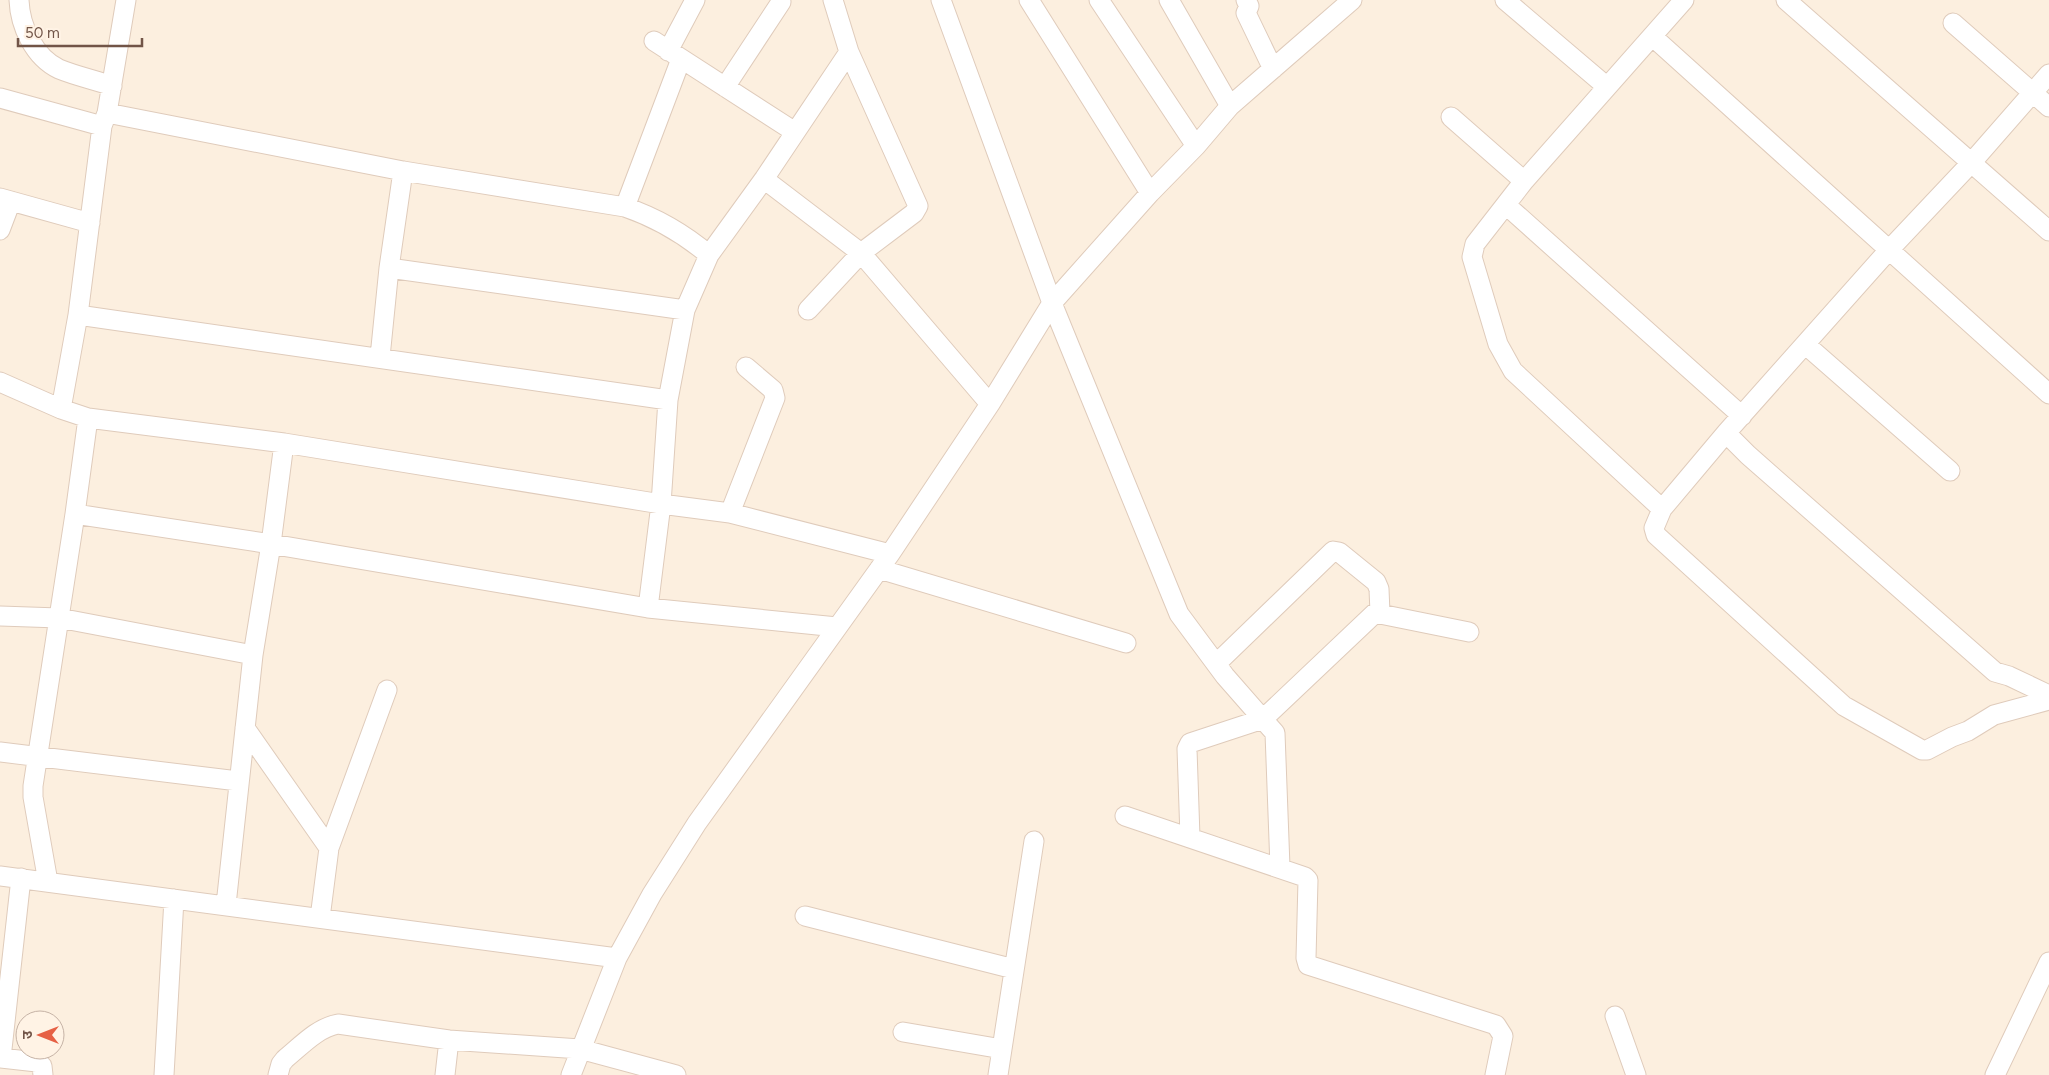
<svg xmlns="http://www.w3.org/2000/svg" width="2049" height="1075" viewBox="0 0 2049 1075" font-family="Figtree,'Noto Sans Devanagari',sans-serif">
  <rect width="100%" height="100%" fill="#fcefdf"/>
  <g fill="none" stroke-linecap="round" stroke-linejoin="round">
    <!-- minor casing -->
    <g stroke="#dfcbbb" stroke-width="21">
      <path id="minor" d="M 19,0 C 20,26 34,57 59,69 C 76,76 95,80 112,86
        M 941,0 L 1052,303 L 1179,614 L 1225,676 L 1275,733 L 1280,867
        M 1029,0 L 1150,193
        M 1099,0 L 1196,146
        M 1169,0 L 1230,106
        M 1246,0 L 1249,6 L 1246,13 L 1273,69
        M 1505,0 L 1606,86
        M 1786,0 L 2049,231
        M 1953,23 L 2049,107
        M 1653,37 L 2049,394
        M 654,41 L 795,132
        M 668,51 L 695,0
        M 2049,74 L 1972,162 L 1888,251 L 1726,433 L 1662,509 L 1654,528 L 1656,535 L 1844,706 L 1922,750 L 1927,750 L 1952,737 L 1968,731 L 1994,715 L 2049,700
        M 725,87 L 781,2
        M 0,98 L 102,126
        M 107,113 L 403,171 L 625,207 C 657,218 683,233 709,255
        M 1451,117 L 1524,181
        M 764,179 L 861,253 L 990,404
        M 0,198 L 90,223
        M 1506,205 L 1742,416
        M 625,207 L 681,59
        M 0,230 L 11,201
        M 389,268 L 403,171
        M 808,310 L 861,253 L 914,213 L 918,206 L 849,52 L 833,0
        M 78,315 L 668,400
        M 1806,345 L 1950,471
        M 380,357 L 389,268 L 685,310
        M 0,382 L 61,409 L 88,418 L 284,443 L 661,504 L 730,513 L 890,554
        M 61,409 L 78,315 L 102,126 L 107,113 L 126,0
        M 1726,433 L 1748,455 L 1995,672 L 2009,676 L 2049,695
        M 1662,509 L 1513,371 L 1498,344 L 1472,257 L 1475,244 L 1524,181 L 1684,0
        M 730,513 L 775,398 L 773,390 L 746,367
        M 75,514 L 271,544 L 648,608 L 837,627
        M 879,569 L 1126,643
        M 648,608 L 661,504 L 668,400 L 685,310 L 709,255 L 764,179 L 849,52
        M 0,616 L 59,618 L 253,655
        M 1216,664 L 1333,551 L 1339,552 L 1376,582 L 1379,589 L 1380,613
        M 245,728 L 329,848
        M 0,752 L 238,781
        M 1125,816 L 1305,877 L 1308,880 L 1306,958 L 1308,965 L 1496,1025 L 1503,1036 L 1495,1075
        M 1190,837 L 1187,749 L 1190,743 L 1263,719 L 1375,613 L 1469,632
        M 0,876 L 617,958
        M 48,882 L 33,797 L 33,786 L 75,514 L 88,418
        M 226,905 L 253,655 L 271,544 L 284,443
        M 805,916 L 1014,969
        M 320,918 L 329,848 L 387,690
        M 1615,1016 L 1636,1075
        M 903,1032 L 1002,1049
        M 0,1058 L 37,1062 L 42,1066 L 43,1075
        M 1,1058 L 21,878
        M 164,1075 L 174,899
        M 278,1075 L 281,1064 L 285,1059 C 301,1046 317,1028 338,1024 L 449,1040 L 580,1049 L 676,1075
        M 445,1075 L 449,1040
        M 571,1075 L 617,958 L 652,894 L 697,823 L 890,554 L 990,404 L 1052,303 L 1150,193 L 1196,146 L 1230,106 L 1352,0
        M 998,1075 L 1034,841
        M 1995,1075 L 2049,962"/>
    </g>
    <!-- minor -->
    <use href="#minor" stroke="#fff" stroke-width="19"/>
  </g>
  <!-- north arrow -->
  <g transform="translate(40 1035) rotate(270)"><circle r="24" fill="#fff3e5" stroke="#c6b3a6"/>
  <path d="M0-4L9 19L0 12L-9 19Z" fill="#e66044"/>
  <text y="-8" font-size="14" font-weight="bold" text-anchor="middle" fill="#715447">उ</text>
  </g>
  <!-- scale -->
  <path d="M18 38v8h124v-8" fill="none" stroke="#715447" stroke-width="2.5"/>
  <text x="25" y="38" font-size="15" fill="#715447" stroke="#fff3e5" stroke-width="4" paint-order="stroke">50 m</text>
</svg>
